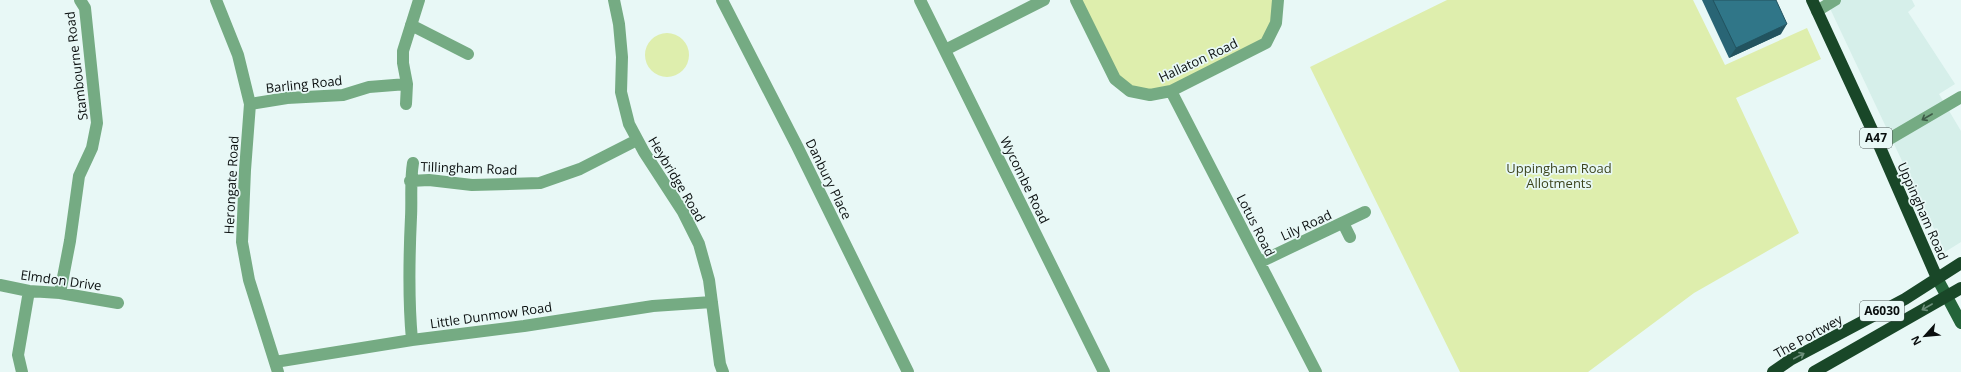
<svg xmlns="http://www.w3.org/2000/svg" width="1961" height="372" viewBox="0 0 1961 372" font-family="'Open Sans',sans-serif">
  <rect width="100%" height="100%" fill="#e8f8f6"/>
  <!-- built -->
  <path fill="#d6efea" d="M 1826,0 L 1912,0 L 1915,6 L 1908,12 L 1955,84 L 1939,94 L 1961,131 L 1961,242 L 1945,252 Z"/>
  <!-- green -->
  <path fill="#deeead" d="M 1081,0 L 1273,0 L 1272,23 L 1263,39 L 1170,86 L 1150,91 L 1131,87 L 1119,76 Z
    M 1447,0 L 1693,0 L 1725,65 L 1807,28 L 1821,59 L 1736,98 L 1799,233 L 1694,293 L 1588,372 L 1460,372 L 1310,67 Z
    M645 55a22 22 0 1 1 44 0a22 22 0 1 1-44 0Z"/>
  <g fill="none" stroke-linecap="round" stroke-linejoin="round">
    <!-- street -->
    <path stroke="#75ab83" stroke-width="12" d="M 216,0 L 238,55 L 250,104 L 245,170 L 242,242 L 249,280 L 278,372
      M 614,0 L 619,24 L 622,57 L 621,92 L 629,124 L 644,152 L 683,212 L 699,244 L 709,280 L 720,364 L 723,372
      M 722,0 L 797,146 L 908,372
      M 920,0 L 1104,372
      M 1076,0 L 1115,79 L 1130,91 L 1150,95 L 1171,91 L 1266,43 L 1276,23 L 1278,0
      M 1817,11 L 1835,0
      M 411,25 L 468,54
      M 945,50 L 1044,0
      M 1171,91 L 1316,372
      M 250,104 L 287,98 L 343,95 L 369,87 L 407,84
      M 406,104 L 407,84 L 403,63 L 403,51 L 419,0
      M 1879,145 L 1961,97
      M 410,181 L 429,180 L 472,185 L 540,183 L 580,169 L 637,140
      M 1343,223 L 1350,237
      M 1260,262 L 1365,212
      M 0,285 L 29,291 L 60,293 L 118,303
      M 60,293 L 70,241 L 79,176 L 92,148 L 97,123 L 85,8 L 80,0
      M 412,340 C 408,298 409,259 411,217 C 412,199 410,181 413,163
      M 275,362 L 412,340 L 524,326 L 653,306 L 712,302
      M 22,372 L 18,355 L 29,291"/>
    <!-- primary -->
    <path stroke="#24643a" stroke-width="12" d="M 1937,278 L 1961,323"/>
    <!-- highway -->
    <path stroke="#194728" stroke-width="12" d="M 1812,0 L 1879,145 L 1937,278
      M 1773,372 L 1790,360 L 1905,299 L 1961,263
      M 1814,372 L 1961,288"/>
  </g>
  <!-- wall -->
  <path fill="#296575" d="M 1702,0 L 1776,0 L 1781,34 L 1729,58 Z"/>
  <!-- shaded-wall -->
  <path fill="#22535f" d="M 1787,24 L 1781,34 L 1729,58 L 1736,48 Z"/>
  <!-- building -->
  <path fill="#307688" stroke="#22535f" d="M 1713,0 L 1776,0 L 1787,24 L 1736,48 Z"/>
  <!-- one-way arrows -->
  <defs><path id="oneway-shaft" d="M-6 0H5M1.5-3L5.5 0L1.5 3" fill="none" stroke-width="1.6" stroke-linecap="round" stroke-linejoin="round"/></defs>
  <use stroke="#3f5c48" href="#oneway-shaft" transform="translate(1927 117) rotate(150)"/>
  <g stroke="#6c8e7a">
    <use href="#oneway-shaft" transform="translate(1927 307) rotate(150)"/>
    <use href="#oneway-shaft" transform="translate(1799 356) rotate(-28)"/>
  </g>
  <g text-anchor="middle" stroke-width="3.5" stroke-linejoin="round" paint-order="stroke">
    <!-- shield labels -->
    <g fill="#e8f8f6" stroke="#4c5454" stroke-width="1">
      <rect x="1860" y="128" width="32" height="20" rx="3"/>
      <rect x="1860" y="301" width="44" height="20" rx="3"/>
    </g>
    <g font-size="12" font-weight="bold" fill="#090e0e">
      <text x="1876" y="142">A47</text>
      <text x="1882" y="315">A6030</text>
    </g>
    <!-- street labels -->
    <g font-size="13" fill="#090e0e" stroke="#e8f8f6">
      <text transform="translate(1198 60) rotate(-25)" y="5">Hallaton Road</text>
      <text transform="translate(76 66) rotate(-97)" y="5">Stambourne Road</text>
      <text transform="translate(304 84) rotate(-6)" y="5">Barling Road</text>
      <text transform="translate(469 168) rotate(2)" y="5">Tillingham Road</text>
      <text transform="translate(677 179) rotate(59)" y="5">Heybridge Road</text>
      <text transform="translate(829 179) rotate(64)" y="5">Danbury Place</text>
      <text transform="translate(1025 180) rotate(64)" y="5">Wycombe Road</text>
      <text transform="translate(231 185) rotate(-87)" y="5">Herongate Road</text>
      <text transform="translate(1923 211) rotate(66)" y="5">Uppingham Road</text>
      <text transform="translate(1256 225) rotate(63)" y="5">Lotus Road</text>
      <text transform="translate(1306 225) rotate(-25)" y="5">Lily Road</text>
      <text transform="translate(61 280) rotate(8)" y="5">Elmdon Drive</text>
      <text transform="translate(491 315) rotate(-8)" y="5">Little Dunmow Road</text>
      <text transform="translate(1808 336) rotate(-29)" y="5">The Portwey</text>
    </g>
    <!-- park labels -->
    <g font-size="13" fill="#3c441c" stroke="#e8f8f6">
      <text x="1559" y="173">Uppingham Road<tspan x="1559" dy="15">Allotments</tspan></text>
    </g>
  </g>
  <!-- north arrow -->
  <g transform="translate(1925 336) rotate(243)" stroke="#e8f8f6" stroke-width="3" paint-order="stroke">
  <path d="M0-3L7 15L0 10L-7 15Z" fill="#090e0e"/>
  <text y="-6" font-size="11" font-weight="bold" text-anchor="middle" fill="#090e0e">N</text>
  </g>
</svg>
